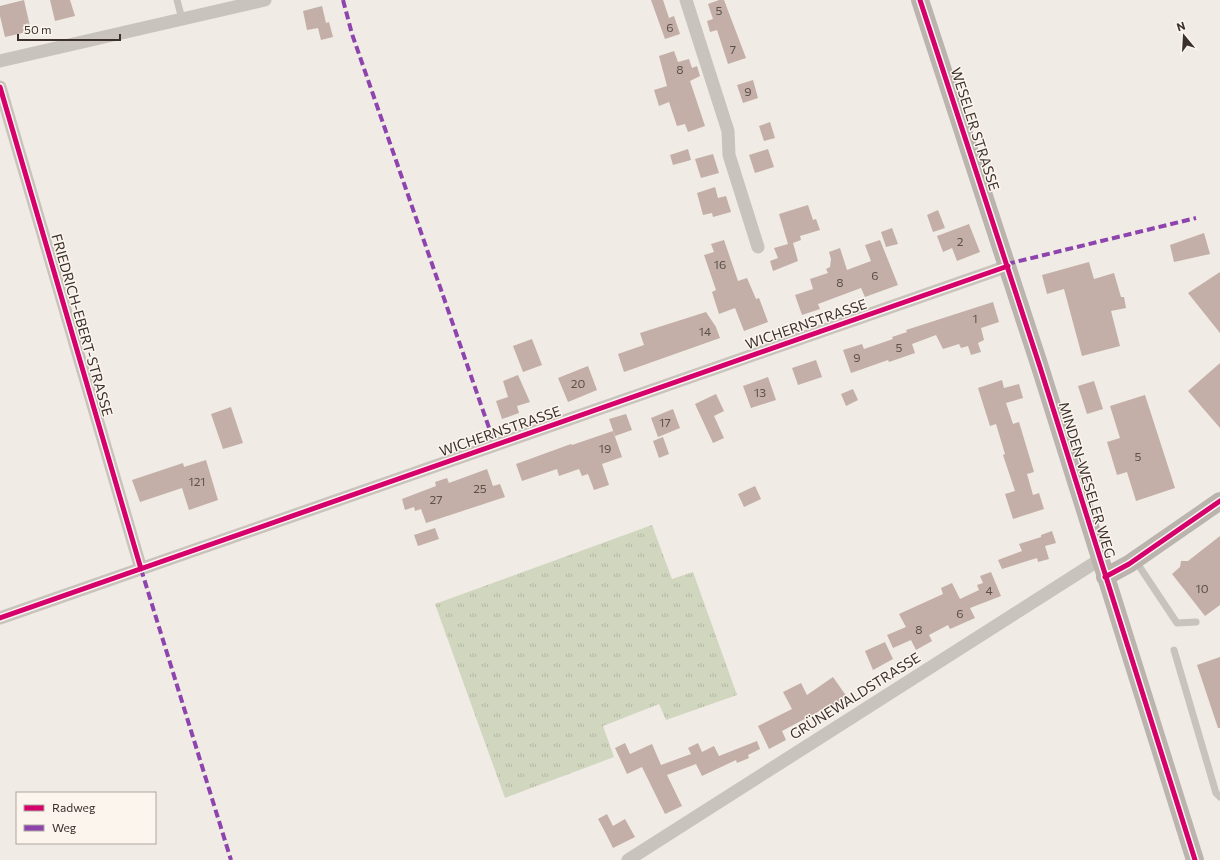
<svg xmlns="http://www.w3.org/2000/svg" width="1220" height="860" viewBox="0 0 1220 860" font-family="Commissioner,sans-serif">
  <defs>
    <pattern id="grass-tufts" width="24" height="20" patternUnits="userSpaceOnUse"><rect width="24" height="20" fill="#d1d6bf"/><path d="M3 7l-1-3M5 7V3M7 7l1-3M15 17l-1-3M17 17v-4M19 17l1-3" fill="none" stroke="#b4b8a4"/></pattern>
  </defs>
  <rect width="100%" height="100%" fill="#f0ebe5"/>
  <!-- grass -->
  <path fill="url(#grass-tufts)" d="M 652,525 L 672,579 L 693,572 L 737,695 L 666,720 L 659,704 L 603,726 L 614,757 L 505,798 L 435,604 Z"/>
  <!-- building -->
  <path fill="#c3afa7" d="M 24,0 L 31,31 L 5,37 L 0,16 L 0,6 Z
    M 50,0 L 70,0 L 75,16 L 55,21 Z
    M 651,0 L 663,0 L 669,18 L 674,16 L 680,34 L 665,39 Z
    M 719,0 L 724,0 L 746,58 L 728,64 L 717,30 L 710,32 L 707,21 L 713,19 L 708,4 Z
    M 322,6 L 326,23 L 329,22 L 333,37 L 321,40 L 318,28 L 307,30 L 303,11 Z
    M 674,51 L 678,62 L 689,59 L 692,68 L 697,66 L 700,76 L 690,81 L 705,126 L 688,132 L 685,124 L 677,126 L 669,102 L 659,106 L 654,90 L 667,86 L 659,56 Z
    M 753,80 L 758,98 L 743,103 L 737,85 Z
    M 770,122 L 775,138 L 764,141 L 759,126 Z
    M 688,149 L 691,160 L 673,165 L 670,155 Z
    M 768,149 L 774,167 L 755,173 L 749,155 Z
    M 713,154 L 719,173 L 701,178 L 695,159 Z
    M 715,187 L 718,198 L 726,196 L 731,212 L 713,217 L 712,213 L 703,215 L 697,193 Z
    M 808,205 L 813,220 L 816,219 L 820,230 L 800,236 L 801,240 L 793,243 L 798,261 L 773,271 L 770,261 L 778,258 L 774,248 L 788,244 L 779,214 Z
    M 938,210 L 945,228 L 933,232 L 927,215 Z
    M 969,224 L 980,252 L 957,261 L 952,248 L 943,252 L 937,236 Z
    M 892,228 L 898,244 L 886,247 L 881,232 Z
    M 1204,233 L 1210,254 L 1174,262 L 1170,245 Z
    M 724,240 L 738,281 L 747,278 L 756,299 L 759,298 L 768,322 L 744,331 L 735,308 L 719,314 L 712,292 L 716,290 L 704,255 L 714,252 L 711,244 Z
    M 880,240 L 898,285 L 865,297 L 861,288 L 818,304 L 820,309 L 802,315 L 795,295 L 813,289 L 810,279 L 828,273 L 826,269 L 830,267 L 831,259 L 829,252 L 840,248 L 847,270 L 871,261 L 865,245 Z
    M 1089,262 L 1094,279 L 1114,273 L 1121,297 L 1124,297 L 1126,308 L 1111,311 L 1120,346 L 1082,356 L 1064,289 L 1047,294 L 1042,275 Z
    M 1220,272 L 1220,333 L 1188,293 Z
    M 993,302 L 999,322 L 981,328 L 984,340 L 978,343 L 981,352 L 971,355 L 968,346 L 961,348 L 959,344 L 943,349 L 936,335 L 912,344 L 915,353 L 889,362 L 888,360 L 851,373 L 843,350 L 862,344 L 864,349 L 893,339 L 892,337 L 907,332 L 906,330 Z
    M 706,312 L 716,327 L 720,338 L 624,372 L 618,354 L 644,345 L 640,333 Z
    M 532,339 L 542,365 L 523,372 L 513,346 Z
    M 816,360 L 822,377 L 798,385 L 792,368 Z
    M 1220,363 L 1220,428 L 1188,391 Z
    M 588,366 L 597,390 L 568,402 L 558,378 Z
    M 518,375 L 530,402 L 517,406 L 519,413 L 502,419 L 496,401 L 508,397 L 503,381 Z
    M 768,377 L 776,400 L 751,408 L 743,386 Z
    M 1002,380 L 1004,388 L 1019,384 L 1023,398 L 1006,403 L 1013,424 L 1019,422 L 1034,472 L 1027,474 L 1033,495 L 1039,493 L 1044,509 L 1013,519 L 1005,494 L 1015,491 L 1003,455 L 1005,454 L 996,424 L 990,426 L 978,388 Z
    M 1094,381 L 1103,409 L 1087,414 L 1078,386 Z
    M 853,389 L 858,400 L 846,406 L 841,394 Z
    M 716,394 L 724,411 L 714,416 L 724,438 L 713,443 L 695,404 Z
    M 1145,395 L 1175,488 L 1136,501 L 1127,472 L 1117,475 L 1107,442 L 1120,438 L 1110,406 Z
    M 231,407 L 243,443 L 223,449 L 211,414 Z
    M 673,409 L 680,428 L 658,437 L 651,418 Z
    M 626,414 L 632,430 L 615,436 L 609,419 Z
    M 613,431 L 622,457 L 602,464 L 609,485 L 594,490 L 588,474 L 582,476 L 579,469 L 559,476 L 557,469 L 522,481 L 516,464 L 571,444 L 572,445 Z
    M 663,437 L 669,454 L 659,458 L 653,441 Z
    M 206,460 L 218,500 L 189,510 L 182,488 L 140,502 L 132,480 L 183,463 L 184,467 Z
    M 487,469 L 493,486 L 500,484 L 505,497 L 426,523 L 421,509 L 415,511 L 414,507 L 405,510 L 402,499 L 436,486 L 435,482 L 447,478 L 449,483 Z
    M 755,486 L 761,499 L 744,507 L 738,494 Z
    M 435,528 L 439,539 L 418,546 L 414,535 Z
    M 1052,531 L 1056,543 L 1045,546 L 1049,559 L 1038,562 L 1037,558 L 1002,569 L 998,560 L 1022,551 L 1019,544 L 1041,537 L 1041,535 Z
    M 1220,536 L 1220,605 L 1205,616 L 1172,574 L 1180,567 L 1181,561 L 1188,561 Z
    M 991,572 L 1001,596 L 970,608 L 975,618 L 950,629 L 948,625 L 929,635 L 932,641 L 916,650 L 911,640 L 893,648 L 887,635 L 906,627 L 899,614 L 943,594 L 941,588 L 952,583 L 960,599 L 979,590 L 977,585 L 983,583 L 980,576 Z
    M 885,642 L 893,659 L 873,670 L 865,651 Z
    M 1220,657 L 1220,728 L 1218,728 L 1197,665 Z
    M 833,677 L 847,697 L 832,707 L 831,705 L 782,731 L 786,740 L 769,749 L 758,726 L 792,709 L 783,692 L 801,683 L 807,695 Z
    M 757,741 L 760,749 L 748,755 L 749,758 L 737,763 L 736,760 L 702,776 L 696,764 L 667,775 L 682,806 L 665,814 L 642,767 L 627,774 L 615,748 L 625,743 L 630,754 L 652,744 L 661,765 L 691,754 L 688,748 L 698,743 L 702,752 L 714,746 L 719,756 Z
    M 607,814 L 613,826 L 625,819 L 635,837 L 613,848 L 604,830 L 609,828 L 604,830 L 598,819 Z"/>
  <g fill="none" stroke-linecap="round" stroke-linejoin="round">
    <!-- lane -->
    <path stroke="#c9c3be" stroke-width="7" d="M 177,0 L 182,19
      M 1135,560 L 1177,623 L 1196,622
      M 1174,650 L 1216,793 L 1220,797"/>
    <!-- street -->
    <path stroke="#c9c3be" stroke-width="13" d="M 686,0 L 728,131 L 729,155 L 758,247
      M 0,61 L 265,0
      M 0,87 L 141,569
      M 0,618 L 1008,266
      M 628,860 L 1099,560"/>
    <!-- secondary -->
    <path stroke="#bab3ae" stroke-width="18" d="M 920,0 L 1040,367 L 1195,860
      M 1105,577 L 1129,564 L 1220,501"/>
    <!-- quiet -->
    <path stroke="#8e44ad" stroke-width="4" stroke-dasharray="8 4" stroke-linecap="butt" d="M 343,0 L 352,34 L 495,445
      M 1007,264 L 1196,218
      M 141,569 L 231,860"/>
    <!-- cycleway casing -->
    <g stroke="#fbf5ee" stroke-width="8">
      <path id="cycleway" d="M 920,0 L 1040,367 L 1195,860
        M 0,87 L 141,569
        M 1105,577 L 1129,564 L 1220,501
        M 0,618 L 1008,266"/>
    </g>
    <!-- cycleway -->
    <use href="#cycleway" stroke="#d6006c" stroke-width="5"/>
  </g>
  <g text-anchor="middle" stroke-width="3" stroke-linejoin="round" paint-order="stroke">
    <!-- number labels -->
    <g font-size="12" fill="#5d504a">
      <text x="719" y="15">5</text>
      <text x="670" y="32">6</text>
      <text x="733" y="54">7</text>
      <text x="680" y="74">8</text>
      <text x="748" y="96">9</text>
      <text x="960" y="246">2</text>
      <text x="720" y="269">16</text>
      <text x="875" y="280">6</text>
      <text x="840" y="287">8</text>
      <text x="975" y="323">1</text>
      <text x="705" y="336">14</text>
      <text x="899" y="352">5</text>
      <text x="857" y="362">9</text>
      <text x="578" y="388">20</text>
      <text x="760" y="397">13</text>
      <text x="665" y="427">17</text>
      <text x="605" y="453">19</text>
      <text x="1138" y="461">5</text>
      <text x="197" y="486">121</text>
      <text x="480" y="493">25</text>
      <text x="436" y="504">27</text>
      <text x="1202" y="593">10</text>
      <text x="989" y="595">4</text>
      <text x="960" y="618">6</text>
      <text x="919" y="634">8</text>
    </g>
    <!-- street labels -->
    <g font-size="14" fill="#3b302b" stroke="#fbf5ee">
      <text transform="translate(975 129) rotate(72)" y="5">WESELER STRASSE</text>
      <text transform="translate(806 324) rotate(-19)" y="5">WICHERNSTRASSE</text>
      <text transform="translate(82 325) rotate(74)" y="5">FRIEDRICH-EBERT-STRASSE</text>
      <text transform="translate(500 431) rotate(-19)" y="5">WICHERNSTRASSE</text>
      <text transform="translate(1087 480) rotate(73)" y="5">MINDEN-WESELER WEG</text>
      <text transform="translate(855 696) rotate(-32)" y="5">GRÜNEWALDSTRASSE</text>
    </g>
  </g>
  <!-- legend -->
  <rect x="16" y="792" width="140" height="52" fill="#fbf5ee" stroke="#aea6a0"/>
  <rect x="24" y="805" width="20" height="6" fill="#d6006c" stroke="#aea6a0"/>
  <text x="52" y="812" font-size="12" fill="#3b302b">Radweg</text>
  <rect x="24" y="825" width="20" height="6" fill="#8e44ad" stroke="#aea6a0"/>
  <text x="52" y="832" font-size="12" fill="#3b302b">Weg</text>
  <!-- north arrow -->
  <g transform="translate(1184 36) rotate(342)" stroke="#fbf5ee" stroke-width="3" paint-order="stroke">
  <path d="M0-3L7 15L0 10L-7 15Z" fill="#3b302b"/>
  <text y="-6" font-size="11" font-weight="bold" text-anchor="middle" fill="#3b302b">N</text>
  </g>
  <!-- scale -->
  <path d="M18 34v6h102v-6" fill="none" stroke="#3b302b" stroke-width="2"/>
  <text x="24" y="34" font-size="12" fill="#3b302b" stroke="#fbf5ee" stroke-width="3" paint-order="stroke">50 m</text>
</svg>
